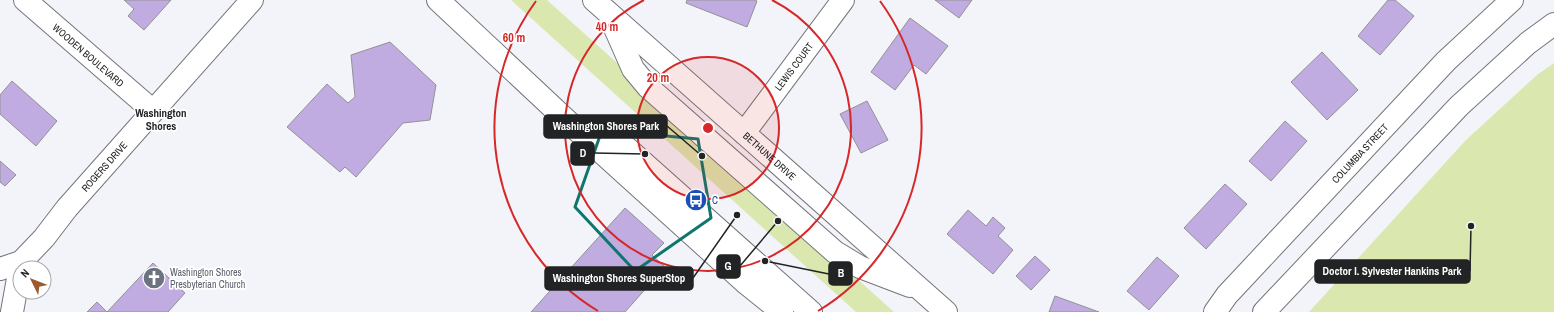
<svg xmlns="http://www.w3.org/2000/svg" width="1554" height="312" viewBox="0 0 1554 312" font-family="'Archivo Narrow',sans-serif">
  <rect width="100%" height="100%" fill="#f3f4fa"/>
  <!-- green -->
  <path fill="#dae7ae" d="M 511,0 L 547,0 L 894,312 L 856,312 Z
    M 1554,63 L 1554,312 L 1309,312 L 1466,140 L 1537,75 Z"/>
  <!-- building -->
  <path fill="#c0ace0" stroke="#939196" d="M 124,0 L 171,0 L 144,30 L 128,16 L 134,9 Z
    M 687,0 L 755,0 L 757,1 L 747,27 L 686,3 Z
    M 935,0 L 972,0 L 959,18 Z
    M 1388,0 L 1395,0 L 1414,16 L 1380,55 L 1358,36 Z
    M 910,18 L 948,46 L 926,74 L 914,65 L 895,90 L 871,72 Z
    M 390,42 L 436,85 L 430,120 L 403,123 L 356,177 L 345,167 L 340,172 L 287,127 L 327,84 L 348,103 L 355,97 L 351,55 Z
    M 1322,52 L 1358,90 L 1327,120 L 1291,82 Z
    M 12,81 L 57,121 L 36,146 L 0,114 L 0,95 Z
    M 867,101 L 888,140 L 861,153 L 840,114 Z
    M 1285,121 L 1307,141 L 1271,181 L 1249,161 Z
    M 0,161 L 16,175 L 5,186 L 0,182 Z
    M 1225,184 L 1247,204 L 1206,249 L 1184,228 Z
    M 625,208 L 664,243 L 652,255 L 665,267 L 625,312 L 531,312 Z
    M 968,210 L 986,226 L 993,217 L 1005,228 L 998,236 L 1013,250 L 993,274 L 947,234 Z
    M 1035,256 L 1050,270 L 1031,290 L 1016,276 Z
    M 1157,257 L 1179,276 L 1149,310 L 1127,291 Z
    M 153,263 L 185,293 L 168,312 L 87,312 L 97,302 L 107,312 Z
    M 1055,296 L 1099,312 L 1049,312 Z"/>
  <g fill="none" stroke-linecap="round" stroke-linejoin="round">
    <!-- minor casing -->
    <g stroke="#74767a" stroke-width="24">
      <g id="minor">
        <path id="s1" d="M 25,0 L 152,110"/>
        <path d="M 438,0 L 578,131 L 747,284 L 782,312"/>
        <path id="s2" d="M 594,0 L 946,312"/>
        <path d="M 611,19 L 633,69 L 648,87 L 835,252 L 860,267 L 910,286"/>
        <path d="M 579,131 L 608,137 L 620,142 L 811,312"/>
        <path id="s3" d="M 744,133 L 843,0"/>
        <path id="s4" d="M 0,269 L 21,262 L 44,238 L 67,208 L 252,0"/>
        <path d="M 12,312 L 21,262"/>
        <path id="s5" d="M 1215,312 L 1227,295 L 1446,61 L 1512,0"/>
        <path d="M 1264,312 L 1459,106 L 1528,43 L 1554,24"/>
      </g>
    </g>
    <!-- minor -->
    <use href="#minor" stroke="#fff" stroke-width="22"/>
  </g>
  <!-- marked area -->
  <path fill="none" stroke="#0f766e" stroke-width="3" stroke-linejoin="round" d="M 602,130 L 698,139 L 711,218 L 635,271 L 575,207 Z"/>
  <!-- distance rings -->
  <circle cx="708" cy="128" r="71" fill="#d62828" fill-opacity=".12"/>
  <g fill="none" stroke="#d62828" stroke-width="2">
    <circle cx="708" cy="128" r="71"/>
    <path d="M772 0A143 143 0 1 1 644 0"/>
    <path d="M598 311A214 214 0 0 1 536 1M880 1A214 214 0 0 1 818 311"/>
  </g>
  <!-- icons -->
  <defs>
    <g id="bus-disc" transform="scale(1.15)"><circle r="9.5" fill="#1a4fb4" stroke="#fff"/><path d="M-5-6H5V4H4V6H2V4H-2V6H-4V4H-5ZM-3.5-4V0h7V-4ZM-3.5 1.2v1.5H-2V1.2ZM2 1.2v1.5H3.5V1.2Z" fill="#fff"/></g>
    <g id="church-disc" transform="scale(1.15)"><circle r="9.5" fill="#6b7280" stroke="#fff"/><path d="M-1.2-6h2.4v3.5h3.3v2.4h-3.3V6h-2.4V-.1h-3.3v-2.4h3.3Z" fill="#fff"/></g>
  </defs>
  <g fill-rule="evenodd">
    <use href="#bus-disc" x="696" y="200"/>
    <use href="#church-disc" x="154" y="278"/>
  </g>
  <g text-anchor="middle" stroke-width="3.5" stroke-linejoin="round" paint-order="stroke">
    <!-- street labels -->
    <g font-size="10" fill="#222324" stroke="#fff">
      <text dy="4" stroke="none"><textPath href="#s1" startOffset="84">WOODEN BOULEVARD</textPath></text>
      <text dy="4" stroke="none"><textPath href="#s3" startOffset="83">LEWIS COURT</textPath></text>
      <text dy="4" stroke="none"><textPath href="#s5" startOffset="215">COLUMBIA STREET</textPath></text>
      <text dy="4" stroke="none"><textPath href="#s2" startOffset="235">BETHUNE DRIVE</textPath></text>
      <text dy="4" stroke="none"><textPath href="#s4" startOffset="149">ROGERS DRIVE</textPath></text>
    </g>
    <!-- transit labels -->
    <g font-size="10" fill="#164399" stroke="#fff" text-anchor="start">
      <text x="712" y="204">C</text>
    </g>
    <!-- worship labels -->
    <g font-size="10" fill="#5b616d" stroke="#fff" text-anchor="start">
      <text x="170" y="276">Washington Shores<tspan x="170" dy="12">Presbyterian Church</tspan></text>
    </g>
    <!-- neighbourhood labels -->
    <g font-size="11" font-weight="bold" fill="#222324" stroke="#fff">
      <text x="161" y="117">Washington<tspan x="161" dy="13">Shores</tspan></text>
    </g>
  </g>
  <circle cx="708" cy="128" r="6" fill="#d62828" stroke="#fff" stroke-width="2"/>
  <g font-size="12" text-anchor="middle" font-weight="bold" fill="#d62828" stroke="#fff" stroke-width="3.5" stroke-linejoin="round" paint-order="stroke">
    <text x="607" y="31">40 m</text>
    <text x="514" y="42">60 m</text>
    <text x="658" y="82">20 m</text>
  </g>
  <!-- callouts -->
  <path fill="none" stroke="#222324" stroke-width="1.5" d="M702 156L667 126M645 154L594 153M778 221L740 266M1471 226L1470 271M765 261L829 274M737 215L693 278"/>
  <g fill="#222324" stroke="#fff" stroke-width="1.5">
    <circle cx="702" cy="156" r="4"/>
    <circle cx="645" cy="154" r="4"/>
    <circle cx="778" cy="221" r="4"/>
    <circle cx="1471" cy="226" r="4"/>
    <circle cx="765" cy="261" r="4"/>
    <circle cx="737" cy="215" r="4"/>
  </g>
  <g fill="#222324" stroke="#222324" stroke-width="1.5">
    <rect x="544" y="115" width="123" height="23" rx="4"/>
    <rect x="571" y="142" width="23" height="23" rx="4"/>
    <rect x="717" y="255" width="23" height="23" rx="4"/>
    <rect x="1315" y="260" width="155" height="23" rx="4"/>
    <rect x="829" y="262" width="23" height="23" rx="4"/>
    <rect x="545" y="267" width="148" height="23" rx="4"/>
  </g>
  <g font-size="11" text-anchor="middle" font-weight="bold" fill="#fff">
    <text x="606" y="130">Washington Shores Park</text>
    <text x="583" y="157">D</text>
    <text x="728" y="270">G</text>
    <text x="1392" y="275">Doctor I. Sylvester Hankins Park</text>
    <text x="841" y="277">B</text>
    <text x="619" y="282">Washington Shores SuperStop</text>
  </g>
  <!-- north arrow -->
  <g transform="translate(32 280) rotate(313)"><circle r="19" fill="#ffffff" stroke="#a7a7a7"/>
  <path d="M0-3L7 15L0 10L-7 15Z" fill="#9e5a2c"/>
  <text y="-6" font-size="11" font-weight="bold" text-anchor="middle" fill="#222324">N</text>
  </g>
</svg>
